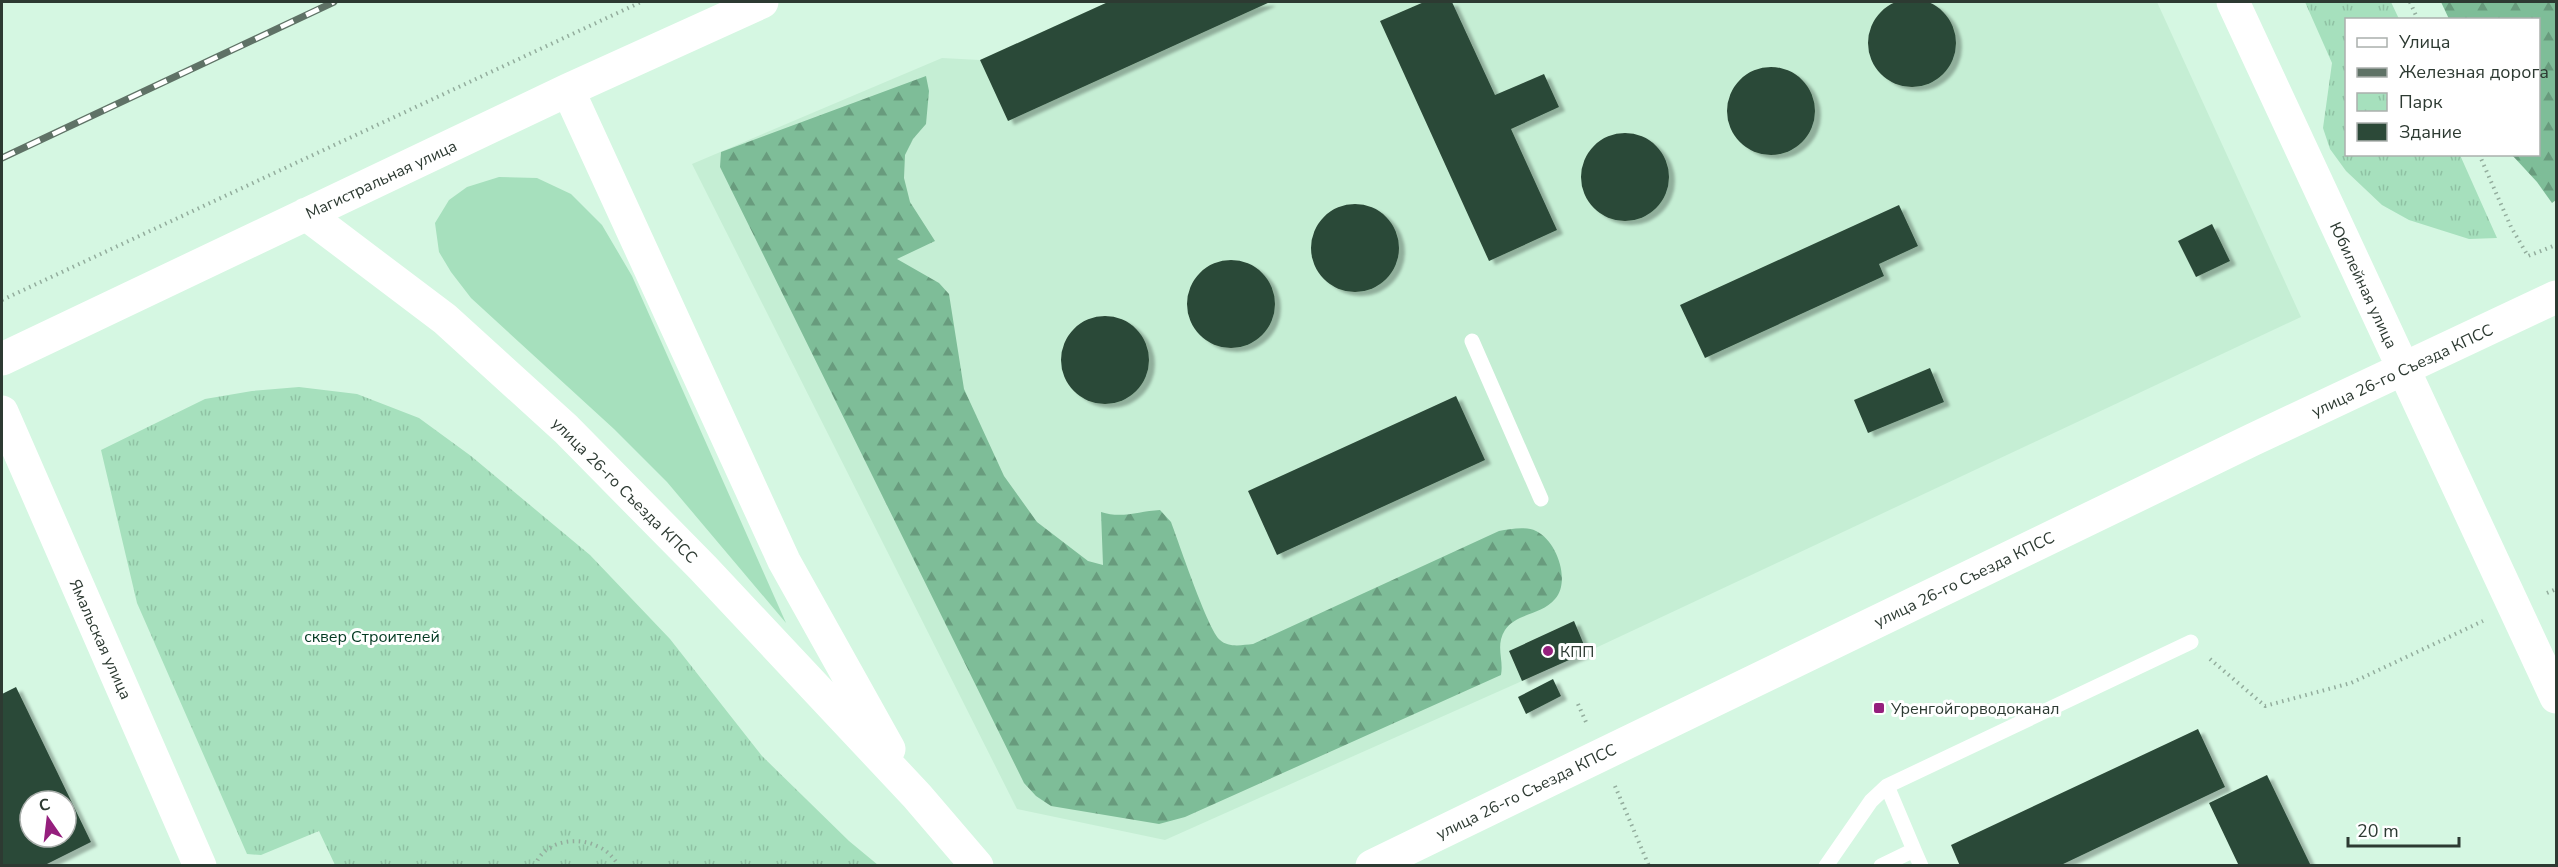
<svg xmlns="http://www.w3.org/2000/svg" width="2558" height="867" viewBox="0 0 2558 867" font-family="'Nunito Sans',sans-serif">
  <defs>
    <pattern id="forest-firs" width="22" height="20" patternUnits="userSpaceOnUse" patternTransform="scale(1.5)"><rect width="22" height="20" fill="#7ebd98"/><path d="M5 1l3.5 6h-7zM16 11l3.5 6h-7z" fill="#689b7d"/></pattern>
    <pattern id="park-tufts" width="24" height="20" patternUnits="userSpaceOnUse" patternTransform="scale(1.5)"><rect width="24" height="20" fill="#a6e0bd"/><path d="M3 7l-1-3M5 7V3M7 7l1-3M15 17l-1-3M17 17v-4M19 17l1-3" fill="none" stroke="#8fc1a3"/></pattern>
    <filter id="shadow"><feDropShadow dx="6" dy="4" stdDeviation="1.5" flood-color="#0004"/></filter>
  </defs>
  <rect width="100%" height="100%" fill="#d5f7e2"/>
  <!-- built -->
  <path fill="#c5eed4" d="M 1108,2 L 2157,2 L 2301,317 L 1587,652 L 1165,840 L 1017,809 L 692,164 L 942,58 L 980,60 Z"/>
  <!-- green -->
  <path fill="#a6e0bd" d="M 499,177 L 537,178 L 571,194 L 602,225 L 632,276 L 786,623 L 667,482 L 614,429 L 471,298 L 451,272 L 439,252 L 435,223 L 449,200 L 467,187 Z"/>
  <!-- forest -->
  <path fill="url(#forest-firs)" d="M 2441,2 L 2556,2 L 2556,200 L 2552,203 L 2537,182 L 2512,155 L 2538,154 L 2538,20 L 2449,19 Z
    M 926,76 L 929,91 L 926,124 L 913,139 L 905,155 L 904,178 L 910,202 L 935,241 L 897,259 L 939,283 L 949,294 L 964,389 L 1004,476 L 1037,522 L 1088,561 L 1103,565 L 1101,512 C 1122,519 1139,511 1160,510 L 1171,522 C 1179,543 1208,630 1220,640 C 1229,648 1242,645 1253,644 L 1499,531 C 1510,529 1526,526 1536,531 C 1557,541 1571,581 1555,599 C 1542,615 1516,613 1505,630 C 1495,646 1504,659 1501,675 L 1185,817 L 1159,824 L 1051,806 L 1036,796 L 1024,783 L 720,167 L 721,152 Z"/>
  <!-- park -->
  <path fill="url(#park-tufts)" d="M 2305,2 L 2391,2 L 2399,19 L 2346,20 L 2346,154 L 2460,155 L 2497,238 L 2469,239 L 2409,220 L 2382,205 L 2346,171 L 2330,149 L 2323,128 L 2332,63 Z
    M 299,387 L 357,394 L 419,418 L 471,456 L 590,555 L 670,639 L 762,756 L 849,841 L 878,865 L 335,865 L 319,831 L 261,855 L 247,854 L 137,603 L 101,450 L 205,399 L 252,391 Z"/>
  <!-- building -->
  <path fill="#2c4938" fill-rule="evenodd" filter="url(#shadow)" d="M1868 43a44 44 0 1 1 88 0a44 44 0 1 1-88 0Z
    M 1108,2 L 1270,2 L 1008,121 L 980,60 Z
    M 1424,2 L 1452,2 L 1495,95 L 1544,74 L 1559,107 L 1511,129 L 1557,230 L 1489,261 L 1380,21 Z
    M1727 111a44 44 0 1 1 88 0a44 44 0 1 1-88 0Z
    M1581 177a44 44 0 1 1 88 0a44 44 0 1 1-88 0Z
    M1311 248a44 44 0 1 1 88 0a44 44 0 1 1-88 0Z
    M 1899,205 L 1918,246 L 1879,264 L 1884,276 L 1705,358 L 1680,305 Z
    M 2212,224 L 2230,261 L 2196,277 L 2178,241 Z
    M1187 304a44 44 0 1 1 88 0a44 44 0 1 1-88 0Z
    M1061 360a44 44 0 1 1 88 0a44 44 0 1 1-88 0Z
    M 1930,368 L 1944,402 L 1868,433 L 1854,400 Z
    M 1456,396 L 1485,460 L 1277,555 L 1248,491 Z
    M 1574,621 L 1587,652 L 1522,681 L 1509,651 Z
    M 1553,679 L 1561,696 L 1526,714 L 1518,697 Z
    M 16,687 L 91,842 L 43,866 L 2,866 L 2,694 ZM 30,801 L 66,801 L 66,837 L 30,837 Z
    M 2198,729 L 2225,787 L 2059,866 L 1960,866 L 1951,845 Z
    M 2267,775 L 2311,866 L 2239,866 L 2209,803 Z"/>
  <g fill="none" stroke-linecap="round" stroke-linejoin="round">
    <!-- path -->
    <path stroke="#93ad9d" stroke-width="4" stroke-dasharray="1.5 4.5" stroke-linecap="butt" d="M 2410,2 L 2418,20
      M 2479,154 L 2511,227 L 2528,256 L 2556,245
      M 2,300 L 641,2
      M 2547,593 L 2556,589
      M 2210,659 L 2265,706 L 2351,683 L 2483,621
      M 1578,704 L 1586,722
      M 1615,786 L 1649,866
      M 535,866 C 543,841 577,836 597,846 C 607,850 613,857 619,866"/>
    <!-- service -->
    <path stroke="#fff" stroke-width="15" d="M 1472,341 L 1541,499
      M 1887,786 L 1914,850
      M 1826,866 L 1871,801 L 1887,786 L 2191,642
      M 1881,866 L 1914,850 L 1921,866"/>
    <!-- tertiary -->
    <path stroke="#fff" stroke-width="33" d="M 2,412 L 200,866"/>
    <!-- secondary -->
    <path stroke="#fff" stroke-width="33" d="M 2233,2 L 2556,697
      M 568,90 L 784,561 L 889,749
      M 306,214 L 445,319 L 566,429 L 703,568 L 917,796 L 977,866
      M 2,359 L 568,90 L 762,2
      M 1372,866 L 2254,439 L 2556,297"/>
    <!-- rail casing -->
    <g stroke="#5f7266" stroke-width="7">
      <path id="rail" d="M 2,158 L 334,2"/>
    </g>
    <!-- rail -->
    <use href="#rail" stroke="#fff" stroke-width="4.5" stroke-dasharray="14" stroke-linecap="butt"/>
  </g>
  <!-- markers -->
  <g fill="#951f7d" stroke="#fff" stroke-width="2">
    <circle cx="1548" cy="651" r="6"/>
    <rect x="1873" y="702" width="12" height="12" rx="3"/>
  </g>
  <g text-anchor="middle" stroke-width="6" stroke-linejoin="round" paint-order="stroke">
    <!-- street labels -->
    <g font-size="16" fill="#2d3a32" stroke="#fff">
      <text transform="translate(381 179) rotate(-25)" y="6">Магистральная улица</text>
      <text transform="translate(2364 285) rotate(65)" y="6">Юбилейная улица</text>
      <text transform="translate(2402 370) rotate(-25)" y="6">улица 26-го Съезда КПСС</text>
      <text transform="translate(625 490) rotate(45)" y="6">улица 26-го Съезда КПСС</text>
      <text transform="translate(1964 579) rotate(-26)" y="6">улица 26-го Съезда КПСС</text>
      <text transform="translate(101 639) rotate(66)" y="6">Ямальская улица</text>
      <text transform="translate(1526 791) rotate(-26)" y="6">улица 26-го Съезда КПСС</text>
    </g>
    <!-- park labels -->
    <g font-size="16" fill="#033921" stroke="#fff">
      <text x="372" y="642">cквер Cтроителей</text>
    </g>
    <!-- poi labels -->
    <g font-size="16" fill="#2d3a32" stroke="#fff" text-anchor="start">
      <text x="1560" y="657">КПП</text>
      <text x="1891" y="714">Уренгойгорводоканал</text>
    </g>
  </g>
  <!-- border -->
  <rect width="2558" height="867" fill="none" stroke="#2d3a32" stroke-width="6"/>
  <!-- legend -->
  <rect x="2345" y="18" width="195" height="138" fill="#ffffff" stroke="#abb0ad" stroke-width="1.5"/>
  <rect x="2357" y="38" width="30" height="9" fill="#ffffff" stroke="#abb0ad" stroke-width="1.5"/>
  <text x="2399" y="48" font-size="18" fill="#2d3a32">Улица</text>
  <rect x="2357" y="68" width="30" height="9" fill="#5f7266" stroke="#abb0ad" stroke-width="1.5"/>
  <text x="2399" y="78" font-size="18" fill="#2d3a32">Железная дорога</text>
  <rect x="2357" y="93" width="30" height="18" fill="url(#park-tufts)" stroke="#abb0ad" stroke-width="1.5"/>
  <text x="2399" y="108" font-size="18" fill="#2d3a32">Парк</text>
  <rect x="2357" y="123" width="30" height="18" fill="#2c4938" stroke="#abb0ad" stroke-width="1.5"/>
  <text x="2399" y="138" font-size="18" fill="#2d3a32">Здание</text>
  <!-- north arrow -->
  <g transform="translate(48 819) rotate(346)"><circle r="28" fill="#ffffff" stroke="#abb0ad" stroke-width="1.5"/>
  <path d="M0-4.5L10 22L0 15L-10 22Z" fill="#951f7d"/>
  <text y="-9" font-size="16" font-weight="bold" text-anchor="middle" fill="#2d3a32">С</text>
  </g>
  <!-- scale -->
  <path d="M2348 837v9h111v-9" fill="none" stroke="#2d3a32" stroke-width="3"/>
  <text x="2357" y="837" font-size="18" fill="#2d3a32" stroke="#ffffff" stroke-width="4.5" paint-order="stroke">20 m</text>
</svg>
